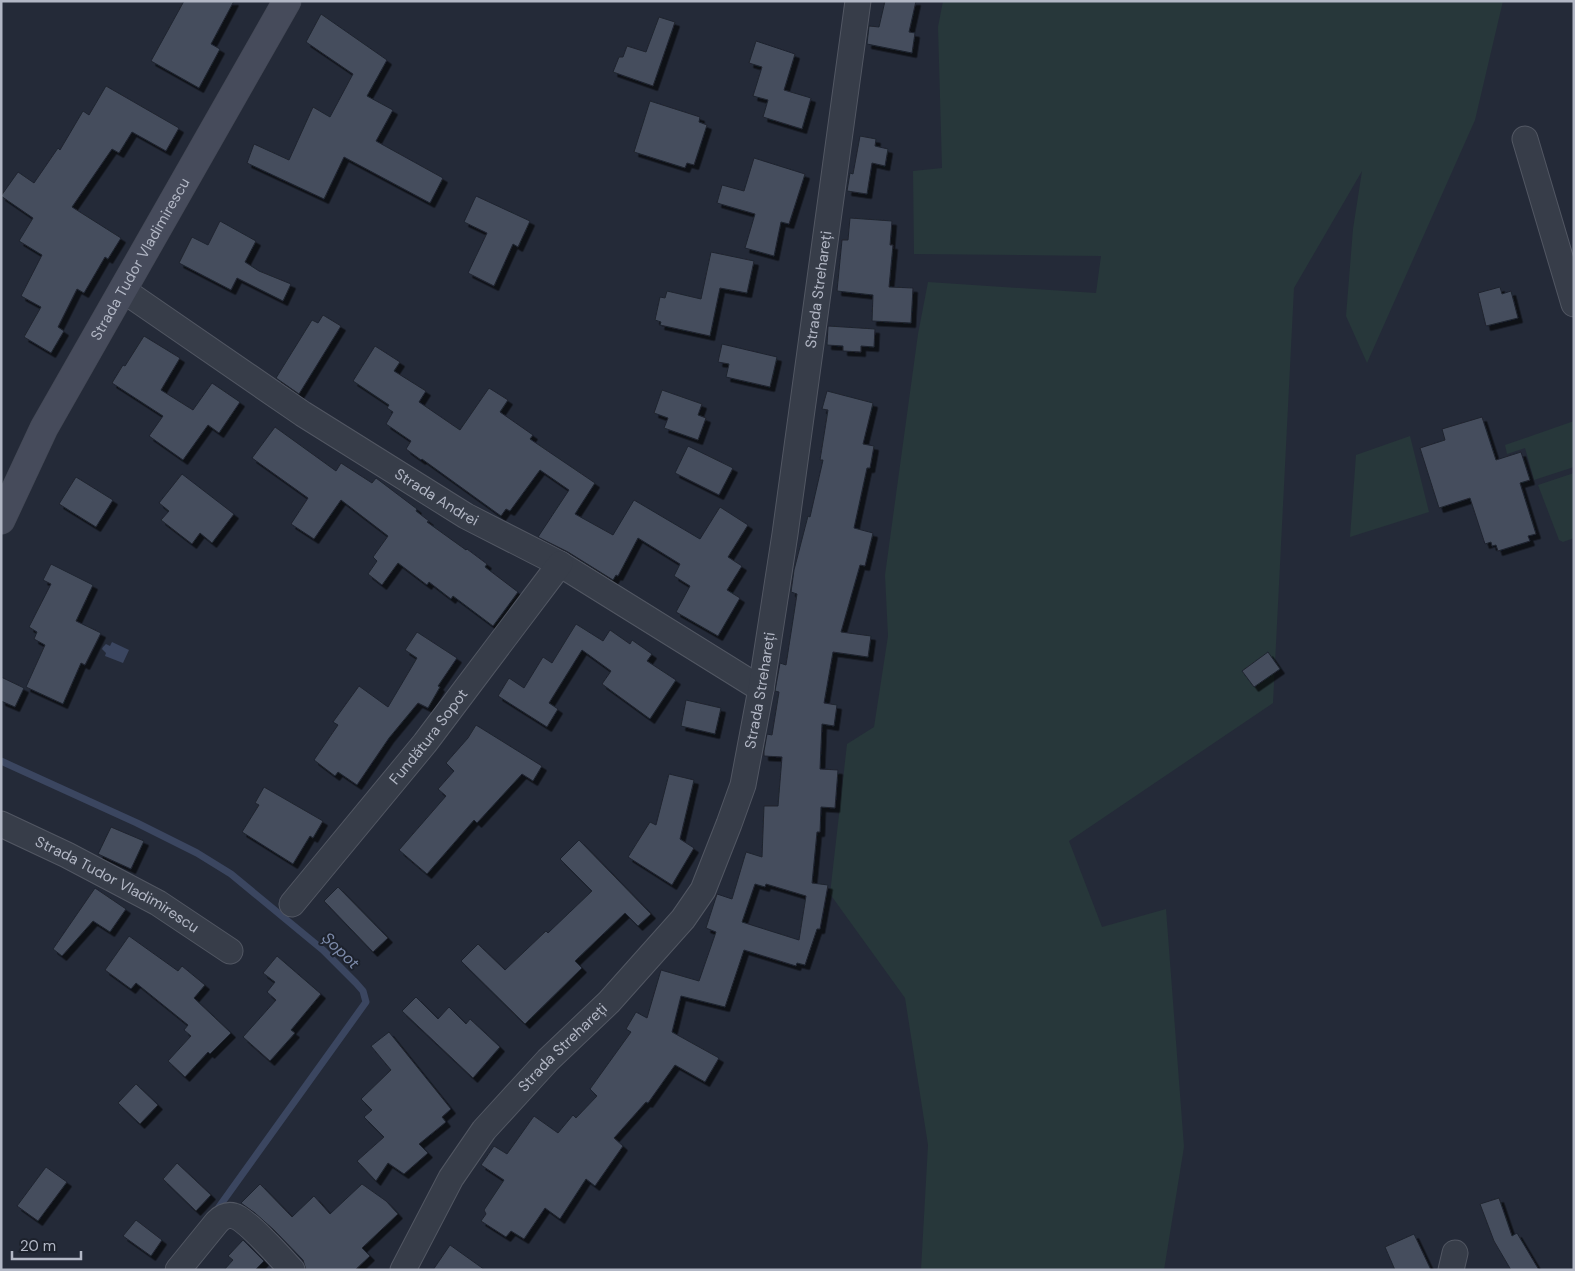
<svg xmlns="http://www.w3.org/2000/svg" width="1575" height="1271" viewBox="0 0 1575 1271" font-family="'DM Sans',sans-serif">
  <defs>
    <filter id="shadow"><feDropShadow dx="4.5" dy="4.5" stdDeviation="0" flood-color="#0009"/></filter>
  </defs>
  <rect width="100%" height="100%" fill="#242a38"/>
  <!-- green -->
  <path fill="#27373a" d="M 943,1 L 1503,1 L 1475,120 L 1367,363 L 1346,316 L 1353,229 L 1362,171 L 1294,288 L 1273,703 L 1069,841 L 1102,927 L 1166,909 L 1184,1147 L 1164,1270 L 921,1270 L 928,1145 L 905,998 L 830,894 L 847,744 L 874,727 L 888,636 L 885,575 L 918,334 L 928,282 L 1096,293 L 1101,256 L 914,254 L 913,171 L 942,168 L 938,27 Z
    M 1574,421 L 1574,467 L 1534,480 L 1525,448 L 1507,454 L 1505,445 Z
    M 1410,436 L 1429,512 L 1350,537 L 1356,455 Z
    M 1574,473 L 1574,538 L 1563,542 L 1559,540 L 1538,485 Z"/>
  <!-- water -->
  <path fill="#3b4660" d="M 112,642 L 129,650 L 123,663 L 105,656 L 106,653 L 102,649 L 103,647 L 106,644 L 110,646 Z"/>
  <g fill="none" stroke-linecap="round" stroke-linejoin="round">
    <!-- stream -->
    <path stroke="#3b4660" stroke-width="7" d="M 1,761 L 137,823 L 197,853 L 231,874 L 323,950 L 356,983 L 363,991 L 366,1002 L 216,1211"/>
  </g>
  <!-- building -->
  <path fill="#454d5d" stroke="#1f242f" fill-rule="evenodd" filter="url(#shadow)" d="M 184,1 L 234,1 L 211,44 L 220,49 L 199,88 L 151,61 Z
    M 885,1 L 916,1 L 909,32 L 915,33 L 912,53 L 867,44 L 869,26 L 879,27 Z
    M 321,14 L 387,60 L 367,96 L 393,110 L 376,141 L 443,178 L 430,203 L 344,157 L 324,199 L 247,163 L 254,144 L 289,160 L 313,107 L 330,117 L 353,74 L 306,42 Z
    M 659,17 L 675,22 L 653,86 L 613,72 L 619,57 L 623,57 L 627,46 L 646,52 Z
    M 756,41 L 795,54 L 784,90 L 811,98 L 802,129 L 763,117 L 768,100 L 753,96 L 762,67 L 749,63 Z
    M 106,86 L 179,128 L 166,151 L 132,132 L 119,153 L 112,149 L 72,207 L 121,238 L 108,259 L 105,257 L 84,293 L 77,289 L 58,327 L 64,331 L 51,353 L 24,337 L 41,307 L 21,296 L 42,255 L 19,241 L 33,218 L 1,196 L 18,172 L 34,183 L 58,148 L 60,150 L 83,111 L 89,115 Z
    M 650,101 L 700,117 L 699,122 L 707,125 L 694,165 L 687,163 L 685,168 L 634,152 Z
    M 860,136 L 876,139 L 875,146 L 888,149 L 885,166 L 872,163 L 867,194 L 847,191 L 850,173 L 853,174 Z
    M 754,158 L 805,174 L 789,224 L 781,222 L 774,256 L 745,248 L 755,214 L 717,203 L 722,185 L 744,191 Z
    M 476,196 L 530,221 L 518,247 L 513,244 L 494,286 L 468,273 L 487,233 L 464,222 Z
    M 850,218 L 892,221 L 890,245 L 893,245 L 889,287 L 913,288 L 911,323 L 872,321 L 873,295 L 837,291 L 842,240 L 848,240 Z
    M 220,221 L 256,241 L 245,262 L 259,271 L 291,284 L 283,301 L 237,278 L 231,290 L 179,263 L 192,237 L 208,245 Z
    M 711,252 L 754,261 L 747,293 L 720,288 L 710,336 L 660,325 L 661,322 L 655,320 L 660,297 L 665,298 L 667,291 L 701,299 Z
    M 1500,287 L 1502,294 L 1511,291 L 1518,318 L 1486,326 L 1478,293 Z
    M 323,315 L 341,326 L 299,394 L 276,378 L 312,320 L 318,323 Z
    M 828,326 L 875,329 L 874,347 L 861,346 L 861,352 L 843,351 L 843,346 L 827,345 Z
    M 144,336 L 180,358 L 161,390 L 193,410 L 212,383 L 240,402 L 219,433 L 208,425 L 183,460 L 149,436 L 163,416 L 112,383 L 123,365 L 125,366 Z
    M 722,344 L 777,357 L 770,387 L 726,377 L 729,364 L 718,362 Z
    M 375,346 L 400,362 L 394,371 L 426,391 L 419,402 L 460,430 L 489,388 L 508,400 L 500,412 L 533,435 L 530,439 L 595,483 L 575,514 L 613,535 L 634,500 L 700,539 L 720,507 L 748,525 L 728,557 L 742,566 L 727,590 L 740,598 L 718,636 L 676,612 L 690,586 L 674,576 L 680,564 L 638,538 L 618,576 L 616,575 L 613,580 L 568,552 L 538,537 L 569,490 L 540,470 L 510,511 L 506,509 L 501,516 L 422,459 L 421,460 L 406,449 L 411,441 L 386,424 L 393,412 L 387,408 L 389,405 L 353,381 Z
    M 662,390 L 702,404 L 698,415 L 706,418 L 698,440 L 664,428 L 668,418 L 654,413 Z
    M 827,391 L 873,403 L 863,444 L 874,446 L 870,468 L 867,468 L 854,528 L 873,533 L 865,566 L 860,565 L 841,632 L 871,636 L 868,657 L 833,652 L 824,703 L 837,705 L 834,726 L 822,724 L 820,769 L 838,770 L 835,808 L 821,807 L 820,832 L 817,832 L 812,883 L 828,885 L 820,929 L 817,929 L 805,965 L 797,963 L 796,966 L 744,950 L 725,1007 L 681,996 L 672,1032 L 719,1058 L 705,1082 L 675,1065 L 648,1103 L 646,1102 L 614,1138 L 623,1146 L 595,1186 L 586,1179 L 560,1219 L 545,1208 L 524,1239 L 511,1231 L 506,1237 L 481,1221 L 486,1214 L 484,1210 L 504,1180 L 481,1165 L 494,1146 L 507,1154 L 534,1116 L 558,1133 L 573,1115 L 576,1118 L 597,1096 L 590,1089 L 631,1032 L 626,1029 L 636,1012 L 647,1018 L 661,970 L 699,981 L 716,932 L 706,928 L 717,894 L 732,899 L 746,852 L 762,857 L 764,806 L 778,806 L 782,757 L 764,756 L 764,751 L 767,734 L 772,735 L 779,692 L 775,691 L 780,663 L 786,665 L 797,594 L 791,592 L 794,570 L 808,516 L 810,517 L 823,460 L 820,460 L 828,410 L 822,409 ZM 755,884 L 765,887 L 766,884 L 806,896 L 799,940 L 742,922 Z
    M 1482,417 L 1496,460 L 1521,452 L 1530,480 L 1520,483 L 1536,534 L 1528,536 L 1530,541 L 1498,551 L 1496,545 L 1492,546 L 1491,542 L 1485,544 L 1470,498 L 1439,508 L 1420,448 L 1445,440 L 1442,429 Z
    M 275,427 L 336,471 L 341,463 L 372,483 L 376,478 L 417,509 L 416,511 L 429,521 L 427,522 L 466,550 L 467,549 L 487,564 L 485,567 L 518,592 L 493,626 L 453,596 L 451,599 L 429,582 L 427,585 L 398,563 L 382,585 L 368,574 L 377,561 L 373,557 L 388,536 L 341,500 L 314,539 L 291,524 L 308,498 L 252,458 Z
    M 688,446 L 733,468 L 719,495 L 675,473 Z
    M 182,474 L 234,514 L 212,543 L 200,533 L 192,544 L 161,520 L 169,511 L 159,503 Z
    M 76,477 L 113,500 L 96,527 L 59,504 Z
    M 51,564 L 93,585 L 76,621 L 101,633 L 85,665 L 81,663 L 63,704 L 26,687 L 45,645 L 34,639 L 37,632 L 29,627 L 51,584 L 43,580 Z
    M 576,624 L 603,641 L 610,630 L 630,644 L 632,640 L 652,654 L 647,661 L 676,680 L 650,719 L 602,684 L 611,671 L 582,650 L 549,703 L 558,709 L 547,727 L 498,696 L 509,678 L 524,688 L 543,657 L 552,663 Z
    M 417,632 L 457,658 L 438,686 L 440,687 L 428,708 L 418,703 L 389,738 L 357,785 L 338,772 L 335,776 L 314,760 L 338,725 L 333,722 L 359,686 L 388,707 L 417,658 L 405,650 Z
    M 1268,652 L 1280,669 L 1254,687 L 1242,671 Z
    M 1,677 L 24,688 L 15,707 L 1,701 Z
    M 686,700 L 721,708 L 715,734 L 681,726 Z
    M 476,725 L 542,766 L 533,781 L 522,774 L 477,823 L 474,820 L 427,874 L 399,850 L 446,796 L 438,789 L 454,771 L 446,763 L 468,738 Z
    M 669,774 L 694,780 L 680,839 L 694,848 L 672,885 L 628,857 L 650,822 L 656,825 Z
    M 264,787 L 323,821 L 313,838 L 310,836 L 293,864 L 242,832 L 259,805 L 255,803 Z
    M 111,827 L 144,841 L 131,869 L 98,854 Z
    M 579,840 L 651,914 L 638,926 L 625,913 L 575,961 L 582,968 L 525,1024 L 461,961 L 478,944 L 505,970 L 546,931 L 548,933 L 592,891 L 560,859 Z
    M 338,887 L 388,938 L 373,952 L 324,901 Z
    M 95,888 L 126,909 L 110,932 L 93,921 L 62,956 L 53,949 Z
    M 129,936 L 178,971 L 182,966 L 205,985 L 194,998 L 231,1033 L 210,1054 L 208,1052 L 185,1077 L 168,1061 L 191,1036 L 184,1030 L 188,1025 L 136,983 L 131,989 L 105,970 Z
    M 277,956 L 321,994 L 291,1030 L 295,1033 L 270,1061 L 243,1037 L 276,1000 L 267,992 L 275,982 L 263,973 Z
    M 416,997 L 438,1019 L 449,1007 L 466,1024 L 470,1019 L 500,1047 L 473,1078 L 402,1011 Z
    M 389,1032 L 451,1109 L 442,1117 L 446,1122 L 419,1144 L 428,1153 L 404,1174 L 388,1163 L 376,1181 L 357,1161 L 384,1137 L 364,1117 L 372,1110 L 361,1099 L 391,1070 L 371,1046 Z
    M 136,1084 L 158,1105 L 140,1124 L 118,1103 Z
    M 177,1163 L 211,1195 L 196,1211 L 163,1179 Z
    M 46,1167 L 67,1182 L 38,1221 L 17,1206 Z
    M 260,1184 L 292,1217 L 314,1196 L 330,1214 L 362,1184 L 386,1201 L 398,1214 L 362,1248 L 370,1256 L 355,1270 L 306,1270 L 303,1260 L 274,1230 L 255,1213 L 241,1203 Z
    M 1499,1198 L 1512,1236 L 1517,1233 L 1539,1270 L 1511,1270 L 1494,1241 L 1480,1204 Z
    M 136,1220 L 162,1240 L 151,1256 L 123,1236 Z
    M 1414,1234 L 1431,1270 L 1395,1270 L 1385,1247 Z
    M 243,1240 L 264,1261 L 255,1270 L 224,1270 L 233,1260 L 228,1256 Z
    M 450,1245 L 485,1270 L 433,1270 Z"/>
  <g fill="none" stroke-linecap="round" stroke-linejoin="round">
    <!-- street casing -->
    <g stroke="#525763" stroke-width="27">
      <g id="street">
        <path d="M 1525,139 L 1574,304"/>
        <path id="s1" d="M 123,290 L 303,414 L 466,516 L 560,564 L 761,689"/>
        <path id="s2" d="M 1,824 L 67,855 L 158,903 L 230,951"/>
        <path id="s3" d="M 292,904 L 425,743 L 560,564"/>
        <path d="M 178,1270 L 217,1222 C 222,1217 227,1214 234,1216 C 246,1219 282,1259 292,1270"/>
        <path id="s4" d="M 403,1270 L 451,1178 L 484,1130 L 548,1060 L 609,1002 L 683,919 L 703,890 L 729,824 L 743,785 L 761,689 L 785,534 L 858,1"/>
        <path d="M 1451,1270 L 1455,1253"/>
      </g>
    </g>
    <!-- secondary casing -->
    <g stroke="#414652" stroke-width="29">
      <g id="secondary">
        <path id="s5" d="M 1,520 L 44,428 L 287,1"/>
      </g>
    </g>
    <!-- street -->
    <use href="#street" stroke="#373d49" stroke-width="25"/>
    <!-- secondary -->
    <use href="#secondary" stroke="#464b5b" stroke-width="28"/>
  </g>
  <g text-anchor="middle" stroke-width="4" stroke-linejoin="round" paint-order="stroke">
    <!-- street labels -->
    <g font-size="15" fill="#b2b7c5" stroke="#1d222d">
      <text dy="5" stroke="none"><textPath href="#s5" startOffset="296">Strada Tudor Vladimirescu</textPath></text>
      <text dy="5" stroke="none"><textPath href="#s4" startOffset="1101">Strada Strehareți</textPath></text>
      <text dy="5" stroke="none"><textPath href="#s1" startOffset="376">Strada Andrei</textPath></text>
      <text dy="5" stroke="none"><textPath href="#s4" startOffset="696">Strada Strehareți</textPath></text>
      <text dy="5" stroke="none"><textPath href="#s3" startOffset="216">Fundătura Sopot</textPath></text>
      <text dy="5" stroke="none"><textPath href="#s2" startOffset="131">Strada Tudor Vladimirescu</textPath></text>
      <text dy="5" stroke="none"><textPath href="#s4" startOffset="276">Strada Strehareți</textPath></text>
    </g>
    <!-- water labels -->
    <g font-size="16" font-style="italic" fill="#7d8baa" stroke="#1d222d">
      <text transform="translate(341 950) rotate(44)" y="6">Șopot</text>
    </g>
  </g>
  <!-- border -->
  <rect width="1575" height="1271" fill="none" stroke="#b2b7c5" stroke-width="5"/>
  <!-- scale -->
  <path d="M12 1251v8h69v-8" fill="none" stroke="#b2b7c5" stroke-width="2.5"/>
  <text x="20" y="1251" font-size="15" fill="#b2b7c5" stroke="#1d222d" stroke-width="4" paint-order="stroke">20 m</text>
</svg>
